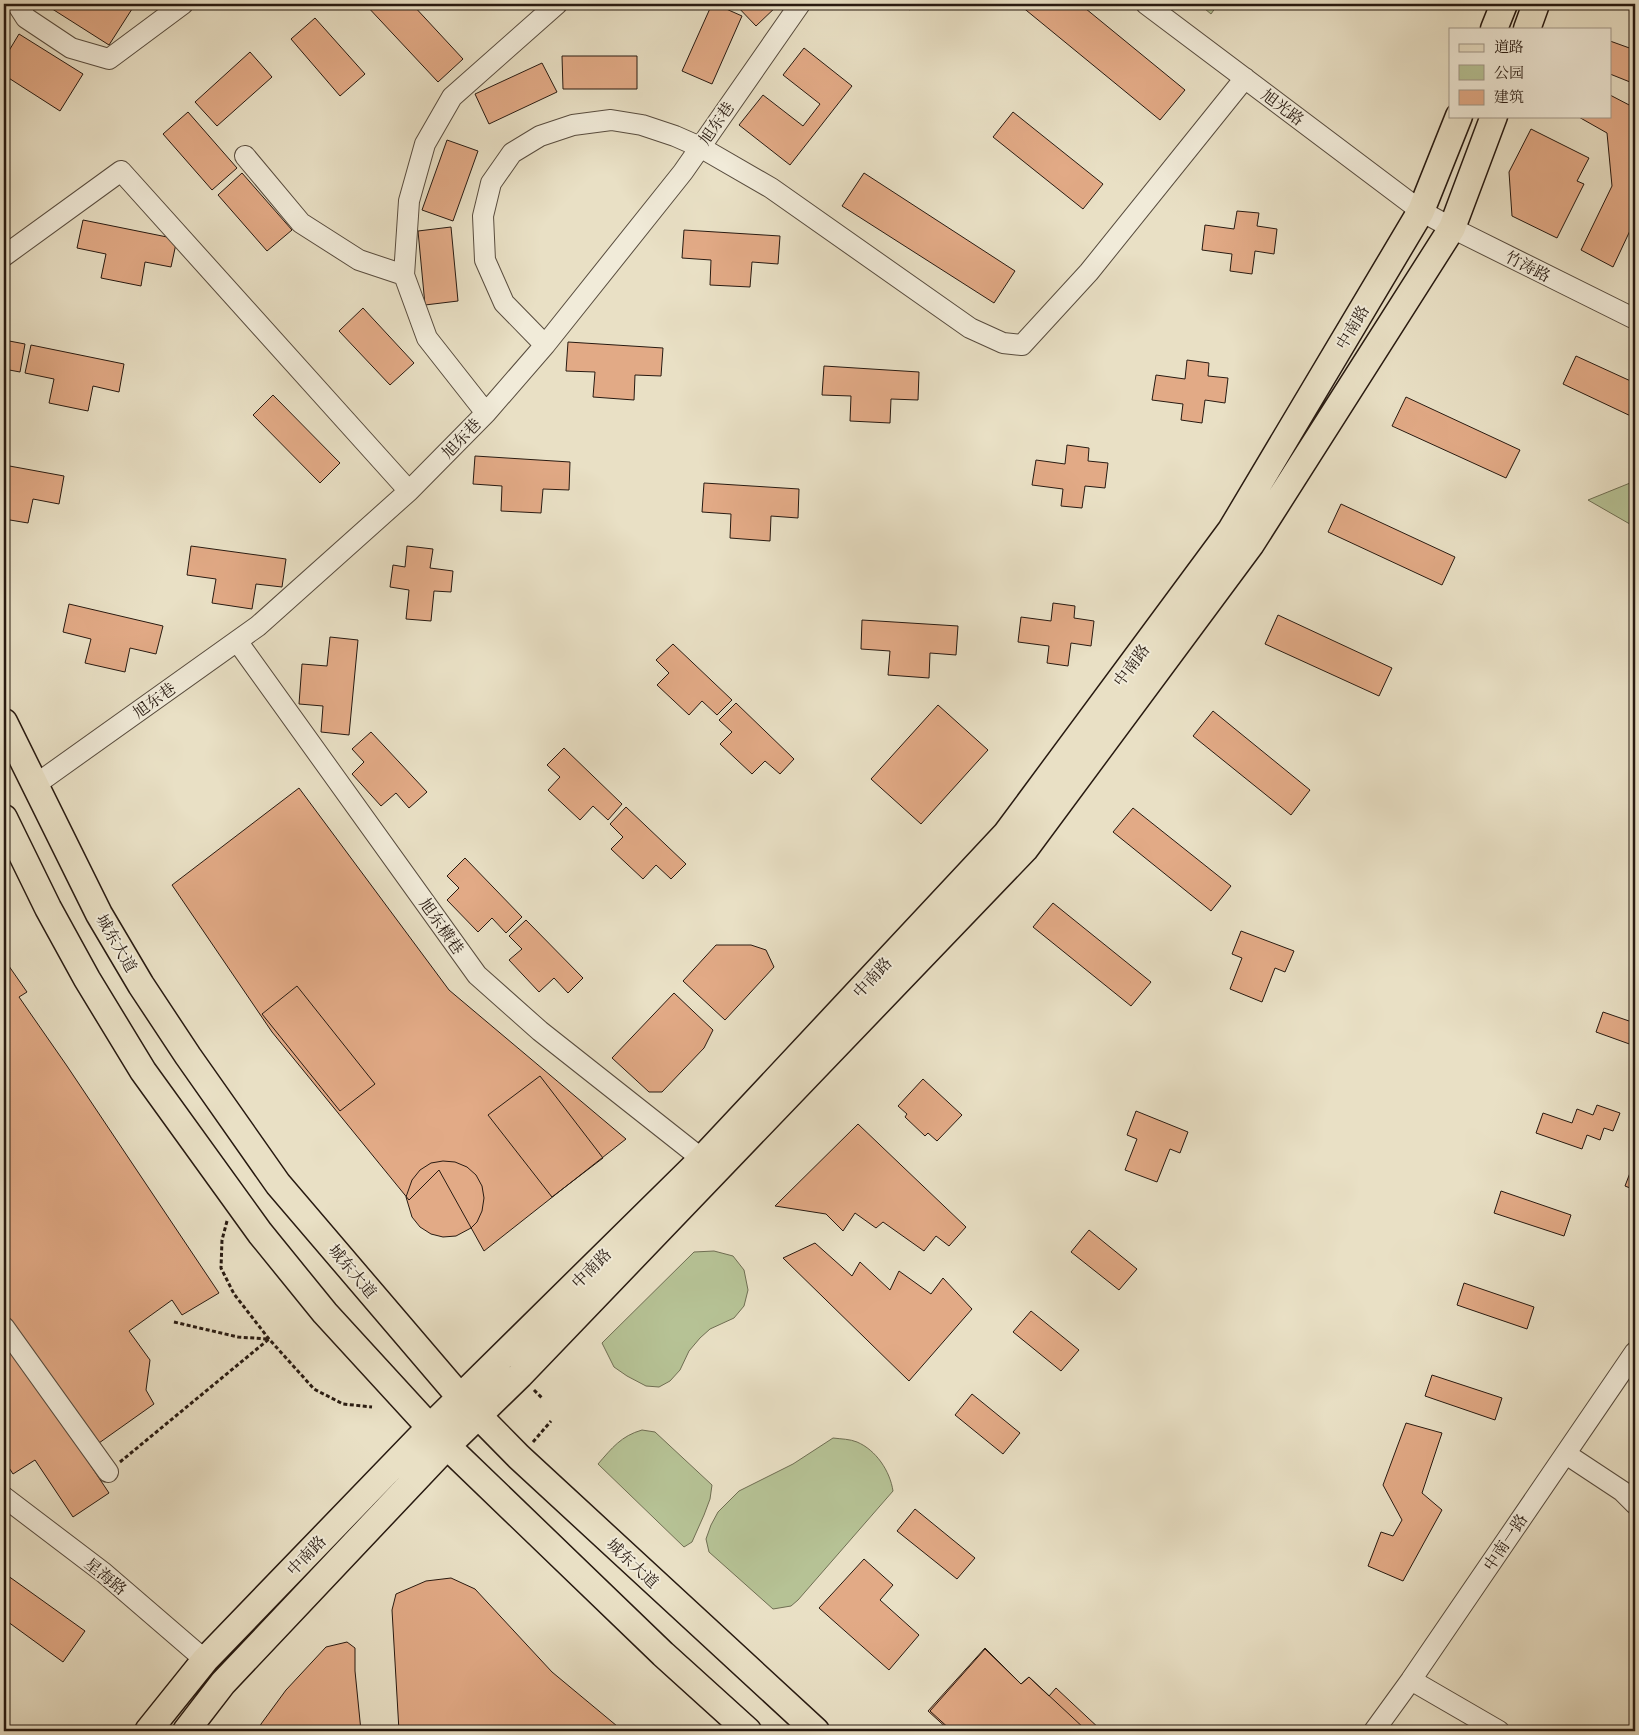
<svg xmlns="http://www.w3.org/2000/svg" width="1639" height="1735" viewBox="0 0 1639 1735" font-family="'Gentium Book Plus','Noto Serif SC',serif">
  <rect width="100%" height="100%" fill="#e9e0c5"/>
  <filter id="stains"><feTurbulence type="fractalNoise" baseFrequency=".004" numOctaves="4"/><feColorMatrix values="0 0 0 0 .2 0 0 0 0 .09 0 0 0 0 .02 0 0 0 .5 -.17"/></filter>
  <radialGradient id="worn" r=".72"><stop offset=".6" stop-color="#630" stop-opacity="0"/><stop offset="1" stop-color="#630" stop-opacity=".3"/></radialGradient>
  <!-- green -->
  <path fill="#b6c295" stroke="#6f6e53" d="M 1199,4 L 1218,4 L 1211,14 Z
    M 1635,481 L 1635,527 L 1588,500 Z
    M 714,1251 L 733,1256 L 744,1270 L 748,1290 L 744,1306 L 734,1318 L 710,1329 L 700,1338 L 689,1351 L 680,1370 L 670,1381 L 659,1387 L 646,1386 L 627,1376 L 614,1367 L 602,1343 L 694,1252 Z
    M 642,1430 L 655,1432 L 712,1485 L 710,1499 L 704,1515 L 692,1542 L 684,1547 L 598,1464 C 612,1448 621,1436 642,1430 Z
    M 833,1438 C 841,1439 850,1439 857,1442 C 876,1450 890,1471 893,1491 L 798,1600 L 791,1606 L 773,1609 L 709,1552 L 706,1539 L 711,1525 L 718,1512 L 739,1491 L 793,1464 Z"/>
  <!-- building -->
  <path fill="#e2aa86" stroke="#281a11" d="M 46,4 L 125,4 L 132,9 L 109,45 L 46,5 Z
    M 365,4 L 412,4 L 463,59 L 438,82 Z
    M 712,4 L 715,4 L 742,16 L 712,84 L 682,71 Z
    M 735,4 L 779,4 L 756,26 Z
    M 902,4 L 915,4 L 910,10 Z
    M 1023,4 L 1080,4 L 1185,90 L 1160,120 L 1021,6 Z
    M 1302,4 L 1386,4 L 1386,9 Z
    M 315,18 L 365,74 L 340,96 L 291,39 Z
    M 19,34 L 83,74 L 60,111 L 4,75 L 4,59 Z
    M 1610,41 L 1635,50 L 1635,84 L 1610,74 Z
    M 804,48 L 852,86 L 790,165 L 739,125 L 763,95 L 803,126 L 820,104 L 783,75 Z
    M 250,52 L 272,77 L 217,126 L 195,102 Z
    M 562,56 L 637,56 L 637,89 L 563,89 Z
    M 542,63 L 557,92 L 489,124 L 475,94 Z
    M 1610,95 L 1633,107 L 1635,135 L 1635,220 L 1613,267 L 1581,250 L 1612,186 L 1607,133 L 1577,116 L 1610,116 Z
    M 188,112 L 237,168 L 212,190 L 163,134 Z
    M 1013,112 L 1103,184 L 1083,209 L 993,137 Z
    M 1531,129 L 1589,158 L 1577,181 L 1584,184 L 1557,238 L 1512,216 L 1509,172 Z
    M 447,140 L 478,151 L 453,221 L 422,210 Z
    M 242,173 L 292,230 L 267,251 L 218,195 Z
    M 864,173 L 1015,271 L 994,303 L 842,206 Z
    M 1237,211 L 1259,213 L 1257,226 L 1277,229 L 1274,254 L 1255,251 L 1252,274 L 1230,271 L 1232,254 L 1202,250 L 1205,225 L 1234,229 Z
    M 83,220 L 177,239 L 171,267 L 145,262 L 141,286 L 101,278 L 106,254 L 77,248 Z
    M 451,227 L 458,301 L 425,305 L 418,231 Z
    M 684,230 L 780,236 L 778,264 L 752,262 L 750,287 L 710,285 L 711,260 L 682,258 Z
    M 363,308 L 414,363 L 390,385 L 339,331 Z
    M 4,340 L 25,344 L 20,372 L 4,369 Z
    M 568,342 L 663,348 L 661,376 L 635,375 L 634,400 L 593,397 L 595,372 L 566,371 Z
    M 31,345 L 124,364 L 119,392 L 93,386 L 88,411 L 49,403 L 54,379 L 25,373 Z
    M 1576,356 L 1635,383 L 1635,418 L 1563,384 Z
    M 1187,360 L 1209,363 L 1208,376 L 1228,378 L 1225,403 L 1205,400 L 1202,423 L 1181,420 L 1183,404 L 1152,400 L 1156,375 L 1185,379 Z
    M 824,366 L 919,372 L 918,400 L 891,399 L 890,423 L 850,421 L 851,396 L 822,395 Z
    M 273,395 L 340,463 L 320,483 L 253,415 Z
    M 1406,397 L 1520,450 L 1506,478 L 1392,426 Z
    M 1067,445 L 1089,448 L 1088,461 L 1108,463 L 1105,488 L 1085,486 L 1082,508 L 1061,506 L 1063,489 L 1032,485 L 1036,460 L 1065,464 Z
    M 475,456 L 570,462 L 569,490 L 543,489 L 541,513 L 501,511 L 502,486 L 473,484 Z
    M 4,465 L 64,476 L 59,504 L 33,499 L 28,523 L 4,519 Z
    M 704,483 L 799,489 L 798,518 L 771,516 L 770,541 L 730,538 L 731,514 L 702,512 Z
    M 1341,504 L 1455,557 L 1442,585 L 1328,532 Z
    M 191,546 L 286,559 L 282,587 L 256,584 L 252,609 L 212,603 L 216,579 L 187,575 Z
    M 407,546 L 433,549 L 430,568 L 453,571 L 451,592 L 434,591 L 431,621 L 406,619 L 409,590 L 390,587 L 393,565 L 405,567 Z
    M 1053,603 L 1075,606 L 1074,618 L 1094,621 L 1091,646 L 1071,643 L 1068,666 L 1047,663 L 1049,646 L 1018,642 L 1021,617 L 1051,621 Z
    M 69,604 L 163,626 L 156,654 L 130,648 L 125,672 L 85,663 L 91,639 L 63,632 Z
    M 1278,615 L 1392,668 L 1379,696 L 1265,644 Z
    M 862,620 L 958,626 L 956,655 L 930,653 L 929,678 L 888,675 L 890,651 L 861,649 Z
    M 330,637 L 358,640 L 349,735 L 321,732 L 323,706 L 299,704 L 302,664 L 327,666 Z
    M 673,644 L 732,700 L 717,715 L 702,701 L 689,715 L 657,685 L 669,673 L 656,660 Z
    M 736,703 L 794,759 L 780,774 L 765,761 L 752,774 L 720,744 L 732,732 L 719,720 Z
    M 938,705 L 988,750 L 921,824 L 871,779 Z
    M 1213,711 L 1310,790 L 1291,815 L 1193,736 Z
    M 371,732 L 427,792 L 409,808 L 396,793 L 381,806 L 352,774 L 364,762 L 352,749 Z
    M 564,748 L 622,804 L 608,820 L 593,806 L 580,820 L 548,790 L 560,777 L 547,765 Z
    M 299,788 L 449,990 L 626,1139 L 484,1251 L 439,1170 L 409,1200 L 272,1032 L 172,885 Z
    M 626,807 L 686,864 L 671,879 L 656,865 L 643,879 L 611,849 L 623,837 L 610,824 Z
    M 1133,808 L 1231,886 L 1211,911 L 1113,832 Z
    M 465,858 L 522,917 L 506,933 L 492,918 L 478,932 L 447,900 L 459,888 L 447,876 Z
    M 1053,903 L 1151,982 L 1131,1006 L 1033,927 Z
    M 526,920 L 583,978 L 568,993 L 554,978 L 539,992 L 509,960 L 522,949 L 509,936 Z
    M 1241,931 L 1294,951 L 1285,972 L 1275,968 L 1262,1002 L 1230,989 L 1242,958 L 1232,954 Z
    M 716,945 L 751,945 L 766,950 L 774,967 L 725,1020 L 683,981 Z
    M 4,959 L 27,992 L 19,997 L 67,1066 L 219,1293 L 182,1315 L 172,1300 L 129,1331 L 150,1360 L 146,1390 L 154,1404 L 99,1443 L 4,1339 Z
    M 297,986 L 375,1084 L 340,1111 L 262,1014 Z
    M 674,993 L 713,1030 L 704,1048 L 662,1092 L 649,1092 L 612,1058 Z
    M 1603,1012 L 1632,1022 L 1635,1013 L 1635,1046 L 1596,1032 Z
    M 540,1076 L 603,1158 L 552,1197 L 488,1115 Z
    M 923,1079 L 962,1115 L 937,1141 L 928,1133 L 925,1136 L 905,1117 L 907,1114 L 898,1106 Z
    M 1597,1105 L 1620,1113 L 1613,1131 L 1604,1128 L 1600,1140 L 1587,1135 L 1582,1149 L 1536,1133 L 1543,1113 L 1572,1123 L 1577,1109 L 1593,1115 Z
    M 1136,1111 L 1188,1132 L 1180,1153 L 1170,1149 L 1157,1182 L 1125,1170 L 1137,1139 L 1127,1135 Z
    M 858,1124 L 966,1227 L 949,1246 L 936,1236 L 924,1251 L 883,1222 L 876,1228 L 855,1213 L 843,1231 L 826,1214 L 775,1206 Z
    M 443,1161 L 455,1162 L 467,1167 L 476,1175 L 482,1186 L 484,1198 L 482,1211 L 477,1222 L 471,1228 L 456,1236 L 443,1237 L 431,1234 L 420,1227 L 412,1217 L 406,1197 L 412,1180 L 420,1170 L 431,1163 Z
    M 1633,1165 L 1635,1166 L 1635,1190 L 1625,1186 Z
    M 1501,1191 L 1571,1215 L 1564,1236 L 1494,1213 Z
    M 1089,1230 L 1137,1269 L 1119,1290 L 1071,1252 Z
    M 815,1243 L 852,1276 L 860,1262 L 890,1290 L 899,1271 L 931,1294 L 943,1278 L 972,1309 L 909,1381 L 783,1258 Z
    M 1464,1283 L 1534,1307 L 1527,1329 L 1457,1305 Z
    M 1031,1311 L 1079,1350 L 1061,1371 L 1013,1332 Z
    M 11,1346 L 109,1493 L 73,1517 L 35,1460 L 13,1474 L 4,1460 L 4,1351 Z
    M 1432,1375 L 1502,1398 L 1495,1420 L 1425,1396 Z
    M 972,1394 L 1020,1433 L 1003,1454 L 955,1415 Z
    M 1406,1423 L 1442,1433 L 1422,1493 L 1442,1510 L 1403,1581 L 1368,1566 L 1381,1532 L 1393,1536 L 1402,1520 L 1383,1485 Z
    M 915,1509 L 975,1558 L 957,1579 L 897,1531 Z
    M 864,1559 L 893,1585 L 880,1600 L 919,1635 L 889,1670 L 819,1608 Z
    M 4,1573 L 85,1631 L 63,1662 L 4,1619 Z
    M 451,1578 L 475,1589 L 552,1672 L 623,1731 L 399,1731 L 392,1610 L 396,1594 L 426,1581 Z
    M 347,1642 L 355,1648 L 355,1671 L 361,1731 L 258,1731 L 261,1724 L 286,1690 L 326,1647 Z
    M 985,1648 L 1021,1684 L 1029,1677 L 1049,1696 L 1056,1688 L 1102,1731 L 950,1731 L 928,1711 Z
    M 985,1649 L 1021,1684 L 1029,1677 L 1086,1730 L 1085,1731 L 952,1731 L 930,1711 Z"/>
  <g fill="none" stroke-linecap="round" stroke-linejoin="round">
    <!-- minor casing -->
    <g stroke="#584c3e" stroke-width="22">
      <path id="minor" d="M 17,4 L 26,18 L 71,48 L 109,59 L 183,4
        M 1146,4 L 1421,211 L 1452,228 L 1635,319
        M 245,156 L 301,223 L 359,260 L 404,275
        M 4,256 L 121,171 L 409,491
        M 545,345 L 504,303 L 485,260 L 483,216 L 491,183 L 512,153 L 540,136 L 573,125 L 611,120 L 642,125 L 675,136 L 700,147 L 771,188 L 970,328 L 1003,343 L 1022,345 L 1089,272 L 1245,78
        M 486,413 L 427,338 L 404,275 L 409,201 L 425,144 L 452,97 L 557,4
        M 237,641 L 477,975 L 540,1031 L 702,1159
        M 35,785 L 258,626 L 409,491 L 486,413 L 545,345 L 683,172 L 800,4
        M 4,1327 L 108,1472
        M 1566,1454 L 1622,1491 L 1635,1504
        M 4,1497 L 104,1573 L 205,1660
        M 1411,1680 L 1499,1731
        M 1374,1731 L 1411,1680 L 1635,1352"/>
    </g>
    <!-- major casing -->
    <g stroke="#281a11" stroke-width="29">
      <path id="major" d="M 1494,29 L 1504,4
        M 1527,29 L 1536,4
        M 4,722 L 99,914 L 141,985 L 188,1056 L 278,1184 L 460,1397 L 519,1457 L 816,1731
        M 4,818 L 48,908 L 87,979 L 143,1071 L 260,1233 L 325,1313 L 447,1446 L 663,1654 L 748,1731
        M 148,1731 L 205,1660 L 429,1428 L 702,1159 L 1006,834 L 1231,530 L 1421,211 L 1459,116
        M 186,1731 L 223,1683 L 447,1446 L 520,1375 L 1025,849 L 1251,544 L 1452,228 L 1494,116"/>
    </g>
    <!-- path -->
    <path stroke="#281a11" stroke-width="3" stroke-dasharray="4 2.5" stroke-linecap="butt" d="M 227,1221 L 222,1240 L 221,1268 L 234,1294 L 269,1339 L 314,1389 L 343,1404 L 372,1407
      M 174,1322 L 238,1337 L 268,1339
      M 534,1390 L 542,1398
      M 533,1442 L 551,1421
      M 120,1462 L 269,1339"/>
    <!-- minor -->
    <use href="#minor" stroke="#f1ebd9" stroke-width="20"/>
    <!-- major -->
    <use href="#major" stroke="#e9e0c5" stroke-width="26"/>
  </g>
  <g text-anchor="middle" stroke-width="4" stroke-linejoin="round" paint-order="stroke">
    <!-- street labels -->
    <g font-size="16" fill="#281a11" stroke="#f1ebd9">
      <text transform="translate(1283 107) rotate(37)" y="6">旭光路</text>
      <text transform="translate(716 123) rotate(-55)" y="6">旭东巷</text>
      <text transform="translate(1528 266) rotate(27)" y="6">竹涛路</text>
      <text transform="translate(1352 327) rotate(-59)" y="6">中南路</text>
      <text transform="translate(461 438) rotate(-46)" y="6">旭东巷</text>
      <text transform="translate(1131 665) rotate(-53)" y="6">中南路</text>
      <text transform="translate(154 700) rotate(-36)" y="6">旭东巷</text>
      <text transform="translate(442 926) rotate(55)" y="6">旭东横巷</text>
      <text transform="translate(117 943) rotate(60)" y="6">城东大道</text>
      <text transform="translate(872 977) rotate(-47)" y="6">中南路</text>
      <text transform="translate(591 1268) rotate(-45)" y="6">中南路</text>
      <text transform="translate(353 1271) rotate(50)" y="6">城东大道</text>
      <text transform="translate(1505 1542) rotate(-56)" y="6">中南一路</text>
      <text transform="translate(306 1555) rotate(-46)" y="6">中南路</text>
      <text transform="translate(633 1563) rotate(43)" y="6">城东大道</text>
      <text transform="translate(106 1576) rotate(39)" y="6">星海路</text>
    </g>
  </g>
  <!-- margin -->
  <rect width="1639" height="1735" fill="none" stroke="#e9e0c5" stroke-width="20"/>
  <rect x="5" y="5" width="1629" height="1725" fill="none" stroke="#281a11" stroke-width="2.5"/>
  <rect x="10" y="10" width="1619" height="1715" fill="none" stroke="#281a11"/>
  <!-- legend -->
  <rect x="1449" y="28" width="162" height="90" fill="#f1ebd9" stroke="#a19789"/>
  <rect x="1459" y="44" width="25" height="8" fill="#e9e0c5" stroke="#a19789"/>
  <text x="1494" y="52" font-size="15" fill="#281a11">道路</text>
  <rect x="1459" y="65" width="25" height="15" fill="#b6c295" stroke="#a19789"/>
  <text x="1494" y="78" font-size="15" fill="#281a11">公园</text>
  <rect x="1459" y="90" width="25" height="15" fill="#e2aa86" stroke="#a19789"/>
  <text x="1494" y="102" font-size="15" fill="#281a11">建筑</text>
  <rect width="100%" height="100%" filter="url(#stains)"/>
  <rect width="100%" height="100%" fill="url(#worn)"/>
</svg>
